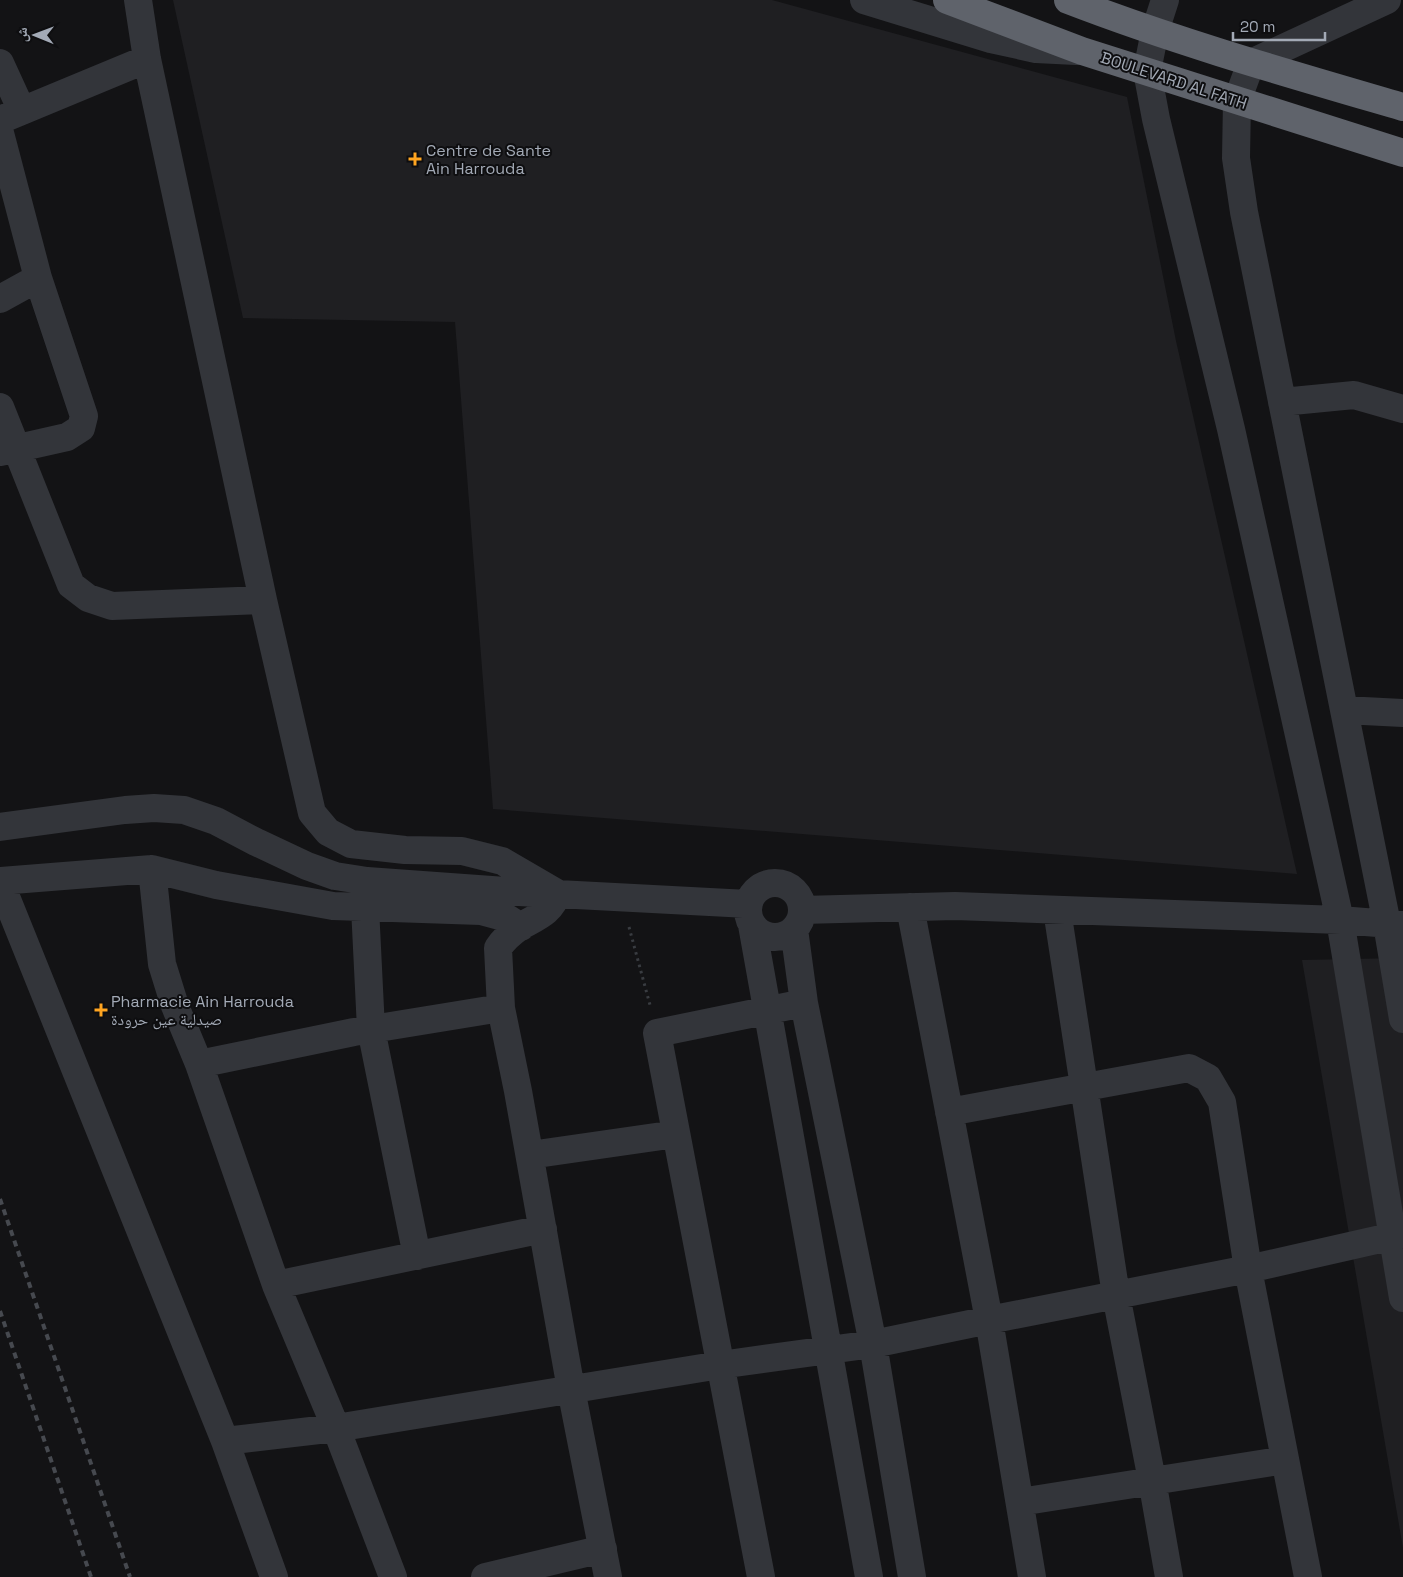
<svg xmlns="http://www.w3.org/2000/svg" width="1403" height="1577" viewBox="0 0 1403 1577" font-family="'Space Grotesk','Noto Naskh Arabic',sans-serif">
  <rect width="100%" height="100%" fill="#131315"/>
  <!-- built -->
  <path fill="#1f1f22" d="M 173,0 L 772,0 L 1127,97 L 1176,341 L 1297,874 L 493,809 L 455,322 L 243,318 Z
    M 1403,958 L 1403,1548 L 1302,960 Z"/>
  <g fill="none" stroke-linecap="round" stroke-linejoin="round">
    <!-- path -->
    <path stroke="#393c41" stroke-width="3" stroke-dasharray="2.5 4" stroke-linecap="butt" d="M 629,927 L 650,1005"/>
    <!-- minor -->
    <path stroke="#33353a" stroke-width="28" d="M 138,0 L 147,59 L 263,600 L 312,813 L 328,832 L 351,844 L 405,850 L 462,851 L 502,861 L 557,893
      M 864,0 L 991,39 L 1036,49 L 1076,51
      M 1165,0 L 1155,31 L 1147,71 L 1156,119 L 1231,429 L 1340,920 L 1403,1298
      M 1387,0 L 1251,63 L 1237,101 L 1236,158 L 1244,212 L 1387,924 L 1403,1019
      M 0,63 L 22,111
      M 0,120 L 147,59
      M 0,133 L 38,278 L 0,299
      M 1282,402 L 1354,395 L 1403,409
      M 0,407 L 71,585 L 88,598 L 112,606 L 263,600
      M 0,452 L 67,437 L 81,428 L 84,416 L 38,278
      M 1344,710 L 1403,713
      M 0,827 L 125,810 L 154,808 L 184,810 L 216,821 L 256,842 L 307,866 L 335,876 L 367,881 L 519,892 L 748,904
      M 152,869 L 162,964 L 175,1006 L 199,1064 L 276,1285 L 336,1428 L 393,1577
      M 0,881 L 152,869 L 216,885 L 333,906 L 481,911 L 507,918 L 521,927
      M 0,882 L 225,1441 L 274,1577
      M748 910a27 27 0 1 1 54 0a27 27 0 1 1-54 0Z
      M 557,893 C 552,912 537,917 521,926 C 512,932 504,939 498,948 L 501,1008 L 518,1091 L 571,1389 L 608,1577
      M 365,907 L 371,1029 L 417,1256
      M 910,907 L 989,1320 L 1032,1577
      M 802,910 L 955,906 L 1340,920 L 1403,925
      M 1057,910 L 1116,1295 L 1152,1480 L 1169,1577
      M 752,925 L 869,1577
      M 794,929 L 804,1003 L 873,1344 L 912,1577
      M 199,1064 L 354,1032 L 501,1008
      M 949,1112 L 1189,1068 L 1208,1078 L 1222,1102 L 1248,1269 L 1308,1577
      M 530,1155 L 676,1134
      M 276,1285 L 543,1229
      M 225,1441 L 336,1428 L 720,1365 L 873,1344 L 989,1320 L 1248,1269 L 1403,1234
      M 1020,1502 L 1285,1460
      M 485,1577 L 603,1549
      M 761,1577 L 657,1033 L 804,1003"/>
    <!-- highway -->
    <path stroke="#5f636b" stroke-width="28" d="M 947,0 L 1082,51 L 1403,153
      M 1068,0 C 1177,42 1290,74 1403,107"/>
    <!-- rail -->
    <path stroke="#46494f" stroke-width="4" stroke-dasharray="6 5" stroke-linecap="butt" d="M 0,1199 L 130,1577
      M 0,1311 L 91,1577"/>
  </g>
  <!-- markers -->
  <g fill="#ffa521" stroke="#0e0e10" stroke-width="2">
    <path d="M412.5 151.5h5v5h5v5h-5v5h-5v-5h-5v-5h5z"/>
    <path d="M98.5 1002.5h5v5h5v5h-5v5h-5v-5h-5v-5h5z"/>
  </g>
  <g text-anchor="middle" stroke-width="4" stroke-linejoin="round" paint-order="stroke">
    <!-- street labels -->
    <g font-size="16" fill="#a3aab6" stroke="#0e0e10">
      <text transform="translate(1174 80) rotate(18)" y="6">BOULEVARD AL FATH</text>
    </g>
    <!-- poi labels -->
    <g font-size="16" fill="#a3aab6" stroke="#0e0e10" text-anchor="start">
      <text x="426" y="156">Centre de Sante<tspan x="426" dy="18">Ain Harrouda</tspan></text>
      <text x="111" y="1007">Pharmacie Ain Harrouda<tspan x="111" dy="18">صيدلية عين حرودة</tspan></text>
    </g>
  </g>
  <!-- north arrow -->
  <g transform="translate(35 35) rotate(271)" stroke="#0e0e10" stroke-width="4" paint-order="stroke">
  <path d="M0-4L9 19L0 12L-9 19Z" fill="#a3aab6"/>
  <text y="-8" font-size="14" font-weight="bold" text-anchor="middle" fill="#a3aab6">ش</text>
  </g>
  <!-- scale -->
  <path d="M1233 32v8h92v-8" fill="none" stroke="#a3aab6" stroke-width="2.5"/>
  <text x="1240" y="32" font-size="15" fill="#a3aab6" stroke="#0e0e10" stroke-width="4" paint-order="stroke">20 m</text>
</svg>
